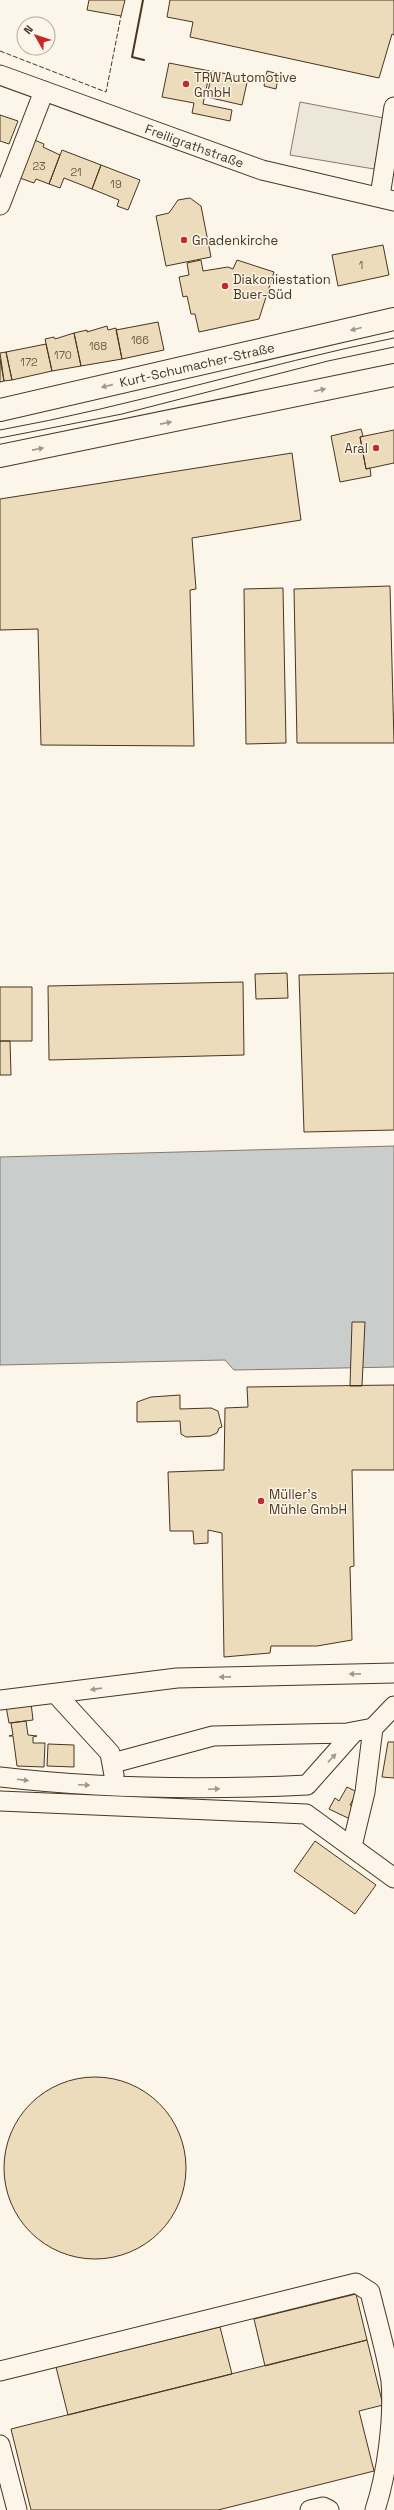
<svg xmlns="http://www.w3.org/2000/svg" width="394" height="2510" viewBox="0 0 394 2510" font-family="'Space Grotesk',sans-serif">
  <rect width="100%" height="100%" fill="#fbf6e9"/>
  <!-- parking -->
  <path fill="#ede7d9" stroke="#887966" d="M 300,102 L 384,118 L 374,169 L 290,155 Z"/>
  <!-- water -->
  <path fill="#c9cecd" stroke="#887966" d="M 394,1146 L 394,1367 L 234,1370 L 225,1360 L 0,1365 L 0,1157 Z"/>
  <!-- building -->
  <path fill="#ecdcbc" stroke="#4a3520" d="M 89,0 L 125,0 L 121,16 L 87,10 Z
    M 170,0 L 394,0 L 394,35 L 392,34 L 379,78 L 190,37 L 193,22 L 167,17 Z
    M 169,63 L 210,71 L 203,104 L 232,110 L 230,121 L 192,113 L 194,103 L 162,97 Z
    M 212,71 L 248,78 L 242,105 L 207,97 Z
    M 267,71 L 279,74 L 276,89 L 264,86 Z
    M 0,115 L 18,121 L 9,144 L 0,141 Z
    M 32,139 L 44,144 L 43,147 L 60,155 L 49,184 L 36,179 L 34,183 L 17,177 Z
    M 62,150 L 101,165 L 92,189 L 64,178 L 60,188 L 49,184 Z
    M 101,165 L 140,180 L 128,210 L 117,206 L 119,200 L 92,189 Z
    M 190,198 L 201,206 L 211,257 L 166,266 L 156,216 L 169,213 L 178,200 Z
    M 383,245 L 389,275 L 338,286 L 332,255 Z
    M 201,260 L 203,271 L 228,267 L 233,269 L 237,260 L 274,272 L 259,319 L 199,332 L 195,314 L 191,314 L 187,296 L 183,297 L 179,277 L 189,275 L 187,263 Z
    M 158,322 L 164,350 L 122,359 L 116,330 Z
    M 107,326 L 108,330 L 116,328 L 122,359 L 81,366 L 74,333 L 87,330 L 87,332 Z
    M 74,333 L 81,366 L 52,371 L 45,339 L 54,337 L 55,339 Z
    M 46,344 L 52,371 L 12,380 L 6,352 Z
    M 6,352 L 12,380 L 4,381 L 0,353 Z
    M 0,359 L 4,381 L 0,382 Z
    M 361,429 L 363,436 L 360,437 L 366,469 L 370,468 L 371,476 L 340,482 L 331,436 Z
    M 394,430 L 394,463 L 366,469 L 360,437 Z
    M 292,453 L 301,520 L 192,538 L 196,589 L 190,590 L 194,746 L 41,745 L 38,629 L 0,630 L 0,499 Z
    M 390,586 L 394,743 L 297,743 L 294,589 Z
    M 283,588 L 286,743 L 246,744 L 244,589 Z
    M 287,973 L 288,998 L 256,999 L 255,974 Z
    M 394,973 L 394,1130 L 304,1132 L 299,975 Z
    M 243,982 L 244,1055 L 49,1060 L 48,986 Z
    M 0,987 L 32,987 L 32,1041 L 0,1041 Z
    M 0,1041 L 10,1041 L 11,1075 L 0,1075 Z
    M 352,1322 L 365,1322 L 362,1386 L 350,1386 Z
    M 394,1385 L 394,1470 L 352,1470 L 354,1566 L 350,1567 L 352,1640 L 317,1646 L 271,1646 L 270,1653 L 224,1657 L 222,1533 L 208,1530 L 208,1543 L 194,1544 L 193,1531 L 170,1531 L 168,1472 L 224,1470 L 225,1408 L 248,1407 L 247,1387 Z
    M 180,1395 L 180,1409 L 211,1408 L 218,1411 L 222,1427 L 219,1428 L 217,1433 L 210,1436 L 186,1437 L 181,1434 L 180,1421 L 137,1422 L 137,1402 L 151,1397 Z
    M 31,1703 L 33,1720 L 9,1723 L 6,1706 Z
    M 26,1721 L 28,1735 L 37,1736 L 33,1737 L 33,1743 L 45,1743 L 44,1767 L 17,1766 L 13,1736 L 9,1736 L 13,1735 L 11,1723 Z
    M 388,1742 L 394,1742 L 394,1778 L 382,1777 Z
    M 48,1744 L 74,1745 L 74,1767 L 47,1766 Z
    M 347,1787 L 357,1792 L 350,1805 L 355,1807 L 350,1819 L 329,1809 L 335,1798 L 339,1801 Z
    M 315,1841 L 376,1885 L 355,1914 L 294,1871 Z
    M4 2168a91 91 0 1 1 182 0a91 91 0 1 1-182 0Z
    M 356,2294 L 367,2340 L 265,2366 L 254,2319 Z
    M 220,2327 L 232,2374 L 68,2415 L 56,2367 Z
    M 367,2340 L 383,2405 L 359,2411 L 374,2471 L 218,2510 L 31,2510 L 11,2429 Z"/>
  <g fill="none" stroke-linecap="round" stroke-linejoin="round">
    <!-- minor casing -->
    <g stroke="#4a3520" stroke-width="21">
      <g id="minor">
        <path id="s1" d="M 0,75 L 262,170 L 394,201"/>
        <path d="M 380,196 L 394,107"/>
        <path d="M 0,205 L 44,91"/>
        <path d="M 56,1694 L 110,1753 L 114,1775"/>
        <path d="M 0,1700 L 177,1678 L 394,1673"/>
        <path d="M 113,1763 L 213,1736 L 347,1733 L 373,1728"/>
        <path d="M 0,1777 C 102,1789 204,1790 307,1785 L 354,1732"/>
        <path d="M 0,1801 L 306,1814 L 394,1878"/>
        <path d="M 352,1846 L 365,1792 L 373,1728 L 394,1706"/>
        <path d="M 0,2371 L 356,2283 L 370,2292 C 377,2321 386,2351 391,2381 C 394,2419 387,2474 375,2510"/>
        <path d="M 0,2445 L 17,2510"/>
        <path d="M 310,2510 L 323,2507 L 329,2510"/>
      </g>
    </g>
    <!-- major casing -->
    <g stroke="#4a3520" stroke-width="24">
      <g id="major">
        <path id="s2" d="M 0,410 L 394,319"/>
        <path d="M 0,456 L 394,375"/>
      </g>
    </g>
    <!-- minor -->
    <use href="#minor" stroke="#fbf6e9" stroke-width="19"/>
    <!-- major -->
    <use href="#major" stroke="#fbf6e9" stroke-width="22"/>
    <!-- tram -->
    <path stroke="#4a3520" stroke-width="1" d="M 0,430 C 133,406 262,365 394,338
      M 0,438 L 122,414 L 328,361 L 394,347"/>
    <!-- fence -->
    <path stroke="#4a3520" stroke-width="1" stroke-dasharray="5 2" stroke-linecap="butt" d="M 0,51 L 106,92 L 121,16"/>
    <!-- wall -->
    <path stroke="#4a3520" stroke-width="2" d="M 143,0 L 132,57 L 144,60"/>
  </g>
  <!-- one-way arrows -->
  <defs><path id="oneway-solid" d="M-6-.8H1V-3.2L6.5 0L1 3.2V.8H-6Z"/></defs>
  <g fill="#a29684">
    <use href="#oneway-solid" transform="translate(356 329) rotate(166)"/>
    <use href="#oneway-solid" transform="translate(107 386) rotate(167)"/>
    <use href="#oneway-solid" transform="translate(320 390) rotate(-13)"/>
    <use href="#oneway-solid" transform="translate(166 423) rotate(-11)"/>
    <use href="#oneway-solid" transform="translate(38 449) rotate(-11)"/>
    <use href="#oneway-solid" transform="translate(355 1674) rotate(179)"/>
    <use href="#oneway-solid" transform="translate(225 1677) rotate(179)"/>
    <use href="#oneway-solid" transform="translate(96 1689) rotate(172)"/>
    <use href="#oneway-solid" transform="translate(332 1758) rotate(-47)"/>
    <use href="#oneway-solid" transform="translate(23 1780) rotate(7)"/>
    <use href="#oneway-solid" transform="translate(84 1785) rotate(3)"/>
    <use href="#oneway-solid" transform="translate(214 1789) rotate(-2)"/>
  </g>
  <!-- markers -->
  <g fill="#c62828" stroke="#fbf6e9" stroke-width="1.5">
    <circle cx="186" cy="84" r="4"/>
    <circle cx="184" cy="240" r="4"/>
    <circle cx="225" cy="286" r="4"/>
    <circle cx="376" cy="448" r="4"/>
    <circle cx="261" cy="1501" r="4"/>
  </g>
  <g text-anchor="middle" stroke-width="3" stroke-linejoin="round" paint-order="stroke">
    <!-- number labels -->
    <g font-size="11" fill="#725f47">
      <text x="39" y="170">23</text>
      <text x="76" y="176">21</text>
      <text x="116" y="188">19</text>
      <text x="361" y="269">1</text>
      <text x="140" y="344">166</text>
      <text x="98" y="350">168</text>
      <text x="63" y="359">170</text>
      <text x="29" y="366">172</text>
    </g>
    <!-- poi labels -->
    <g font-size="13" fill="#4a3520" stroke="#fbf6e9" text-anchor="start">
      <text x="194" y="82">TRW Automotive<tspan x="194" dy="15">GmbH</tspan></text>
      <text x="192" y="245">Gnadenkirche</text>
      <text x="233" y="284">Diakoniestation<tspan x="233" dy="15">Buer-Süd</tspan></text>
      <text x="368" y="453" text-anchor="end">Aral</text>
      <text x="269" y="1499">Müller's<tspan x="269" dy="15">Mühle GmbH</tspan></text>
    </g>
    <!-- street labels -->
    <g font-size="13" fill="#4a3520" stroke="#fbf6e9">
      <text dy="5" stroke="none"><textPath href="#s1" startOffset="207">Freiligrathstraße</textPath></text>
      <text dy="5" stroke="none"><textPath href="#s2" startOffset="202">Kurt-Schumacher-Straße</textPath></text>
    </g>
  </g>
  <!-- north arrow -->
  <g transform="translate(36 36) rotate(309)"><circle r="19" fill="#fbf6e9" stroke="#b4a999"/>
  <path d="M0-3L7 15L0 10L-7 15Z" fill="#c62828"/>
  <text y="-6" font-size="11" font-weight="bold" text-anchor="middle" fill="#4a3520">N</text>
  </g>
</svg>
